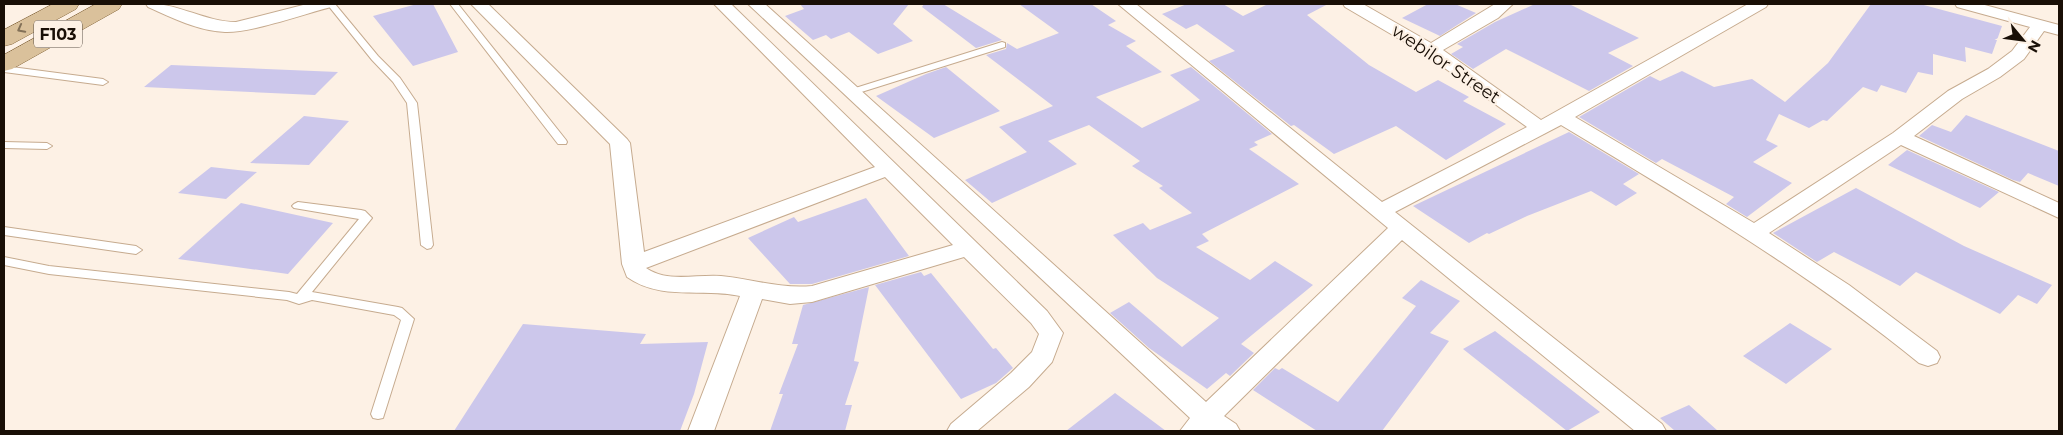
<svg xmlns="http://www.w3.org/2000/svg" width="2063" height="435" viewBox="0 0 2063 435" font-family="Montserrat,sans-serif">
  <rect width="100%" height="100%" fill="#fdf1e5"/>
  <!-- building -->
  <path fill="#ccc7eb" d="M 417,4 L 433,4 L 458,52 L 413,66 L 373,16 Z
    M 800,4 L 909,4 L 893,24 L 913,41 L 878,54 L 849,32 L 831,39 L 826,35 L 813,40 L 785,16 L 804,9 Z
    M 924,4 L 943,4 L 1002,40 L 976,48 L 922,7 Z
    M 1019,4 L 1091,4 L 1116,21 L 1108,25 L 1136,41 L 1126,46 L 1162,72 L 1096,97 L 1142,128 L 1200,100 L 1170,75 L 1191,67 L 1272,134 L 1254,142 L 1258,145 L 1249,149 L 1299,184 L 1202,234 L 1209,241 L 1196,247 L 1250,280 L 1275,261 L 1313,285 L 1241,344 L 1254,353 L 1230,376 L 1226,373 L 1207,389 L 1149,348 L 1110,313 L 1129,302 L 1182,347 L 1219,318 L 1157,278 L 1113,235 L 1143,223 L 1150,230 L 1192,213 L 1159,188 L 1163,186 L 1132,166 L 1140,161 L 1089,125 L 1048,141 L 1077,164 L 992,203 L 965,180 L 1027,152 L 999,127 L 1053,106 L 986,55 L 1006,49 L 1007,43 L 1017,49 L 1059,33 Z
    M 1187,4 L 1223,4 L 1243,16 L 1268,4 L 1328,4 L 1307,15 L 1369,65 L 1416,92 L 1438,80 L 1469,97 L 1463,101 L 1506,124 L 1446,160 L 1396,126 L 1334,154 L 1294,125 L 1291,126 L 1209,61 L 1235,51 L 1197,24 L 1186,29 L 1162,14 Z
    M 1428,4 L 1455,4 L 1476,13 L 1440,36 L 1402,18 Z
    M 1535,4 L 1569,4 L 1639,38 L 1608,53 L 1633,66 L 1589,91 L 1506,49 L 1473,69 L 1451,54 L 1463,47 L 1457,44 L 1495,22 Z
    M 1871,4 L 1920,4 L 2002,26 L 1992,54 L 1965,47 L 1966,62 L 1933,54 L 1933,75 L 1918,72 L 1906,93 L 1881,85 L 1877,92 L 1863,87 L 1827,121 L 1823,120 L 1809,128 L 1779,114 L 1766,140 L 1778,146 L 1753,162 L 1792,183 L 1747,217 L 1726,204 L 1734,197 L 1662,159 L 1656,163 L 1579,117 L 1650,76 L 1660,81 L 1682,71 L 1714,87 L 1752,79 L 1785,102 L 1828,63 Z
    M 171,65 L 338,72 L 315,95 L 144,87 Z
    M 946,67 L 1000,111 L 934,138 L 876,96 L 926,74 Z
    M 1966,115 L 2059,151 L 2059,186 L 2028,173 L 2020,182 L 2013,180 L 1919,136 L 1932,125 L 1951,132 Z
    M 304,116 L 349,121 L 309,165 L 250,163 Z
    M 1569,132 L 1639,174 L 1623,184 L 1637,193 L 1616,206 L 1591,191 L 1527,216 L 1489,234 L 1487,233 L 1469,243 L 1413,206 Z
    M 1907,150 L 1999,192 L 1980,208 L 1888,165 Z
    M 211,167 L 257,172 L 226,199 L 178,193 Z
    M 1856,188 L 1964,246 L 2052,285 L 2037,304 L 2018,295 L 2000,314 L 1916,272 L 1900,286 L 1834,252 L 1817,262 L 1773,233 Z
    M 866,198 L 909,256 L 812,284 L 790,284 L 748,238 L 794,217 L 798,222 Z
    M 241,203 L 333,223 L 288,274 L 178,259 Z
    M 921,272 L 924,276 L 931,273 L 993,349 L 996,348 L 1013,368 L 996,383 L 961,399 L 875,285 Z
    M 1421,280 L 1460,301 L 1430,333 L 1449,341 L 1382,431 L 1317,431 L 1253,390 L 1275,368 L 1279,370 L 1282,368 L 1338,402 L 1416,306 L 1402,298 Z
    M 869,287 L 854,361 L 859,362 L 845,405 L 852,405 L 845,431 L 770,431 L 783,394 L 779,394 L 798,344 L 792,344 L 803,305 Z
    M 1790,323 L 1832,349 L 1786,384 L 1743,356 Z
    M 523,324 L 646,334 L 640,344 L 708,342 L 694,394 L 680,431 L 454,431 Z
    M 1495,331 L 1600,412 L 1567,431 L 1463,349 Z
    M 1115,393 L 1166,431 L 1066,431 Z
    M 1689,405 L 1718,431 L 1675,431 L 1660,418 Z"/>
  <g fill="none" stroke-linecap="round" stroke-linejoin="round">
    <!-- service casing -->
    <g stroke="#c6ab8f" stroke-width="2">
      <path id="service" d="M 327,4 L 335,4 L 378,56 L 400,78 L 417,103 L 433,245 L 431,248 L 427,249 L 421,245 L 407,103 L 393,82 L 372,60 Z
        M 450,4 L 458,4 L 566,140 L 567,142 L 566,144 L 558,144 Z
        M 1002,42 L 1005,43 L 1005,47 L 855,94 L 852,95 L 847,92 L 849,90 Z
        M 4,66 L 103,79 L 108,82 L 103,85 L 4,72 Z
        M 4,142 L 47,143 L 52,146 L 47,149 L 4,148 Z
        M 298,202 L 361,210 L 365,211 L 372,218 L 312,292 L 398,307 L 402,308 L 414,319 L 383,418 L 378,419 L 373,418 L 371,414 L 401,320 L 394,315 L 312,300 L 299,304 L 287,300 L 49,274 L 4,265 L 4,257 L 49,266 L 289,292 L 297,294 L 359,219 L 294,208 L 292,206 L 294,204 Z
        M 4,227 L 136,246 L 142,250 L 136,254 L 4,235 Z"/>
    </g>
    <!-- minor casing -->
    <g stroke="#c6ab8f" stroke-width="2">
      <path id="minor" d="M 146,4 C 177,2 204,22 236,22 L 307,4 L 333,4 L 331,7 C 304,14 251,33 225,32 C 198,31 173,18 148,7 Z
        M 471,4 L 488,4 L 627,139 L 630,143 L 644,252 L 875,167 L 714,4 L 731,4 L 1047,311 L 1063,333 L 1052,362 L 1029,387 L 977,431 L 947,431 L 951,424 L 1011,373 L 1032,352 L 1039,334 L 1031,323 L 964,257 L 812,302 L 790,304 L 762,299 L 714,431 L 688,431 L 740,296 C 702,288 661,301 627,277 L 622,264 L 610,144 ZM 885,177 L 953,245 L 812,286 C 780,289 752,279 721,276 C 696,274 668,283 646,268 Z
        M 748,4 L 765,4 L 1206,402 L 1388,228 L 1118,4 L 1136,4 L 1382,202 L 1527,127 L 1425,54 L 1345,7 L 1343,4 L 1363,4 L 1431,43 L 1495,4 L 1513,4 L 1498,18 L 1443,50 L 1541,120 L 1748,4 L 1768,4 L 1766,7 L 1575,117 L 1754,223 L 1893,133 L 1948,91 L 1988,69 L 2012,51 L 2030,27 L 1957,7 L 1955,4 L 1981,4 L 2059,25 L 2059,35 L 2044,31 L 2024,59 L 2000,77 L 1962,99 L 1914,136 L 2059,203 L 2059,218 L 1901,145 L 1769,233 L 1849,285 L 1937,351 L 1940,357 L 1937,363 L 1928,366 L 1919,363 C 1807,272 1684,199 1561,125 L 1395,212 L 1662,424 L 1666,431 L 1635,431 L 1402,240 L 1224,416 L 1236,424 L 1240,431 L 1180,431 L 1190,418 Z"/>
    </g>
    <!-- primary casing -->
    <g stroke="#86673b" stroke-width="1">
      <path id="primary" d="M 53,4 L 79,4 L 76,9 L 12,44 L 4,46 L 4,30 Z
        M 96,4 L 122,4 L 119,9 L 12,69 L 4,71 L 4,55 Z"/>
    </g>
    <!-- service -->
    <use href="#service" fill="#fff" fill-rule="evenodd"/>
    <!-- minor -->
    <use href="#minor" fill="#fff" fill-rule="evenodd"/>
    <!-- primary -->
    <use href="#primary" fill="#dac19b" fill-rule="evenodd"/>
  </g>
  <!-- one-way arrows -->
  <defs><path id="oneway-chevron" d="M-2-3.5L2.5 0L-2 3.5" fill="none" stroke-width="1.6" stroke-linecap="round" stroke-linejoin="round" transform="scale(1.25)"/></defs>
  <use stroke="#837158" href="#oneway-chevron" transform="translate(21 29) rotate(152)"/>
  <g text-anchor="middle" stroke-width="4.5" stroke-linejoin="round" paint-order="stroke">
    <!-- shield labels -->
    <rect fill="#fdf1e5" stroke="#5d5349" stroke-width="1" x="34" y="20.5" width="48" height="27" rx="4"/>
    <g font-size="16" font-weight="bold" fill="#190f06">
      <text x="58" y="40">F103</text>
    </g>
    <!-- street labels -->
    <g font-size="18" fill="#190f06" stroke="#fdf1e5">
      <text transform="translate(1446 64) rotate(34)" y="6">webilor Street</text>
    </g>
  </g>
  <!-- border -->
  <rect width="2063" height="435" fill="none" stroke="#190f06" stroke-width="10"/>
  <!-- north arrow -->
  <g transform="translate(2023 40) rotate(119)" stroke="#fdf1e5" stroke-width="4" paint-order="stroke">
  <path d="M0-4L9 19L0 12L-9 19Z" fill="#190f06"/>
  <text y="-8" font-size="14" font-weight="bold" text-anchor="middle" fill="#190f06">N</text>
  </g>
</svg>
